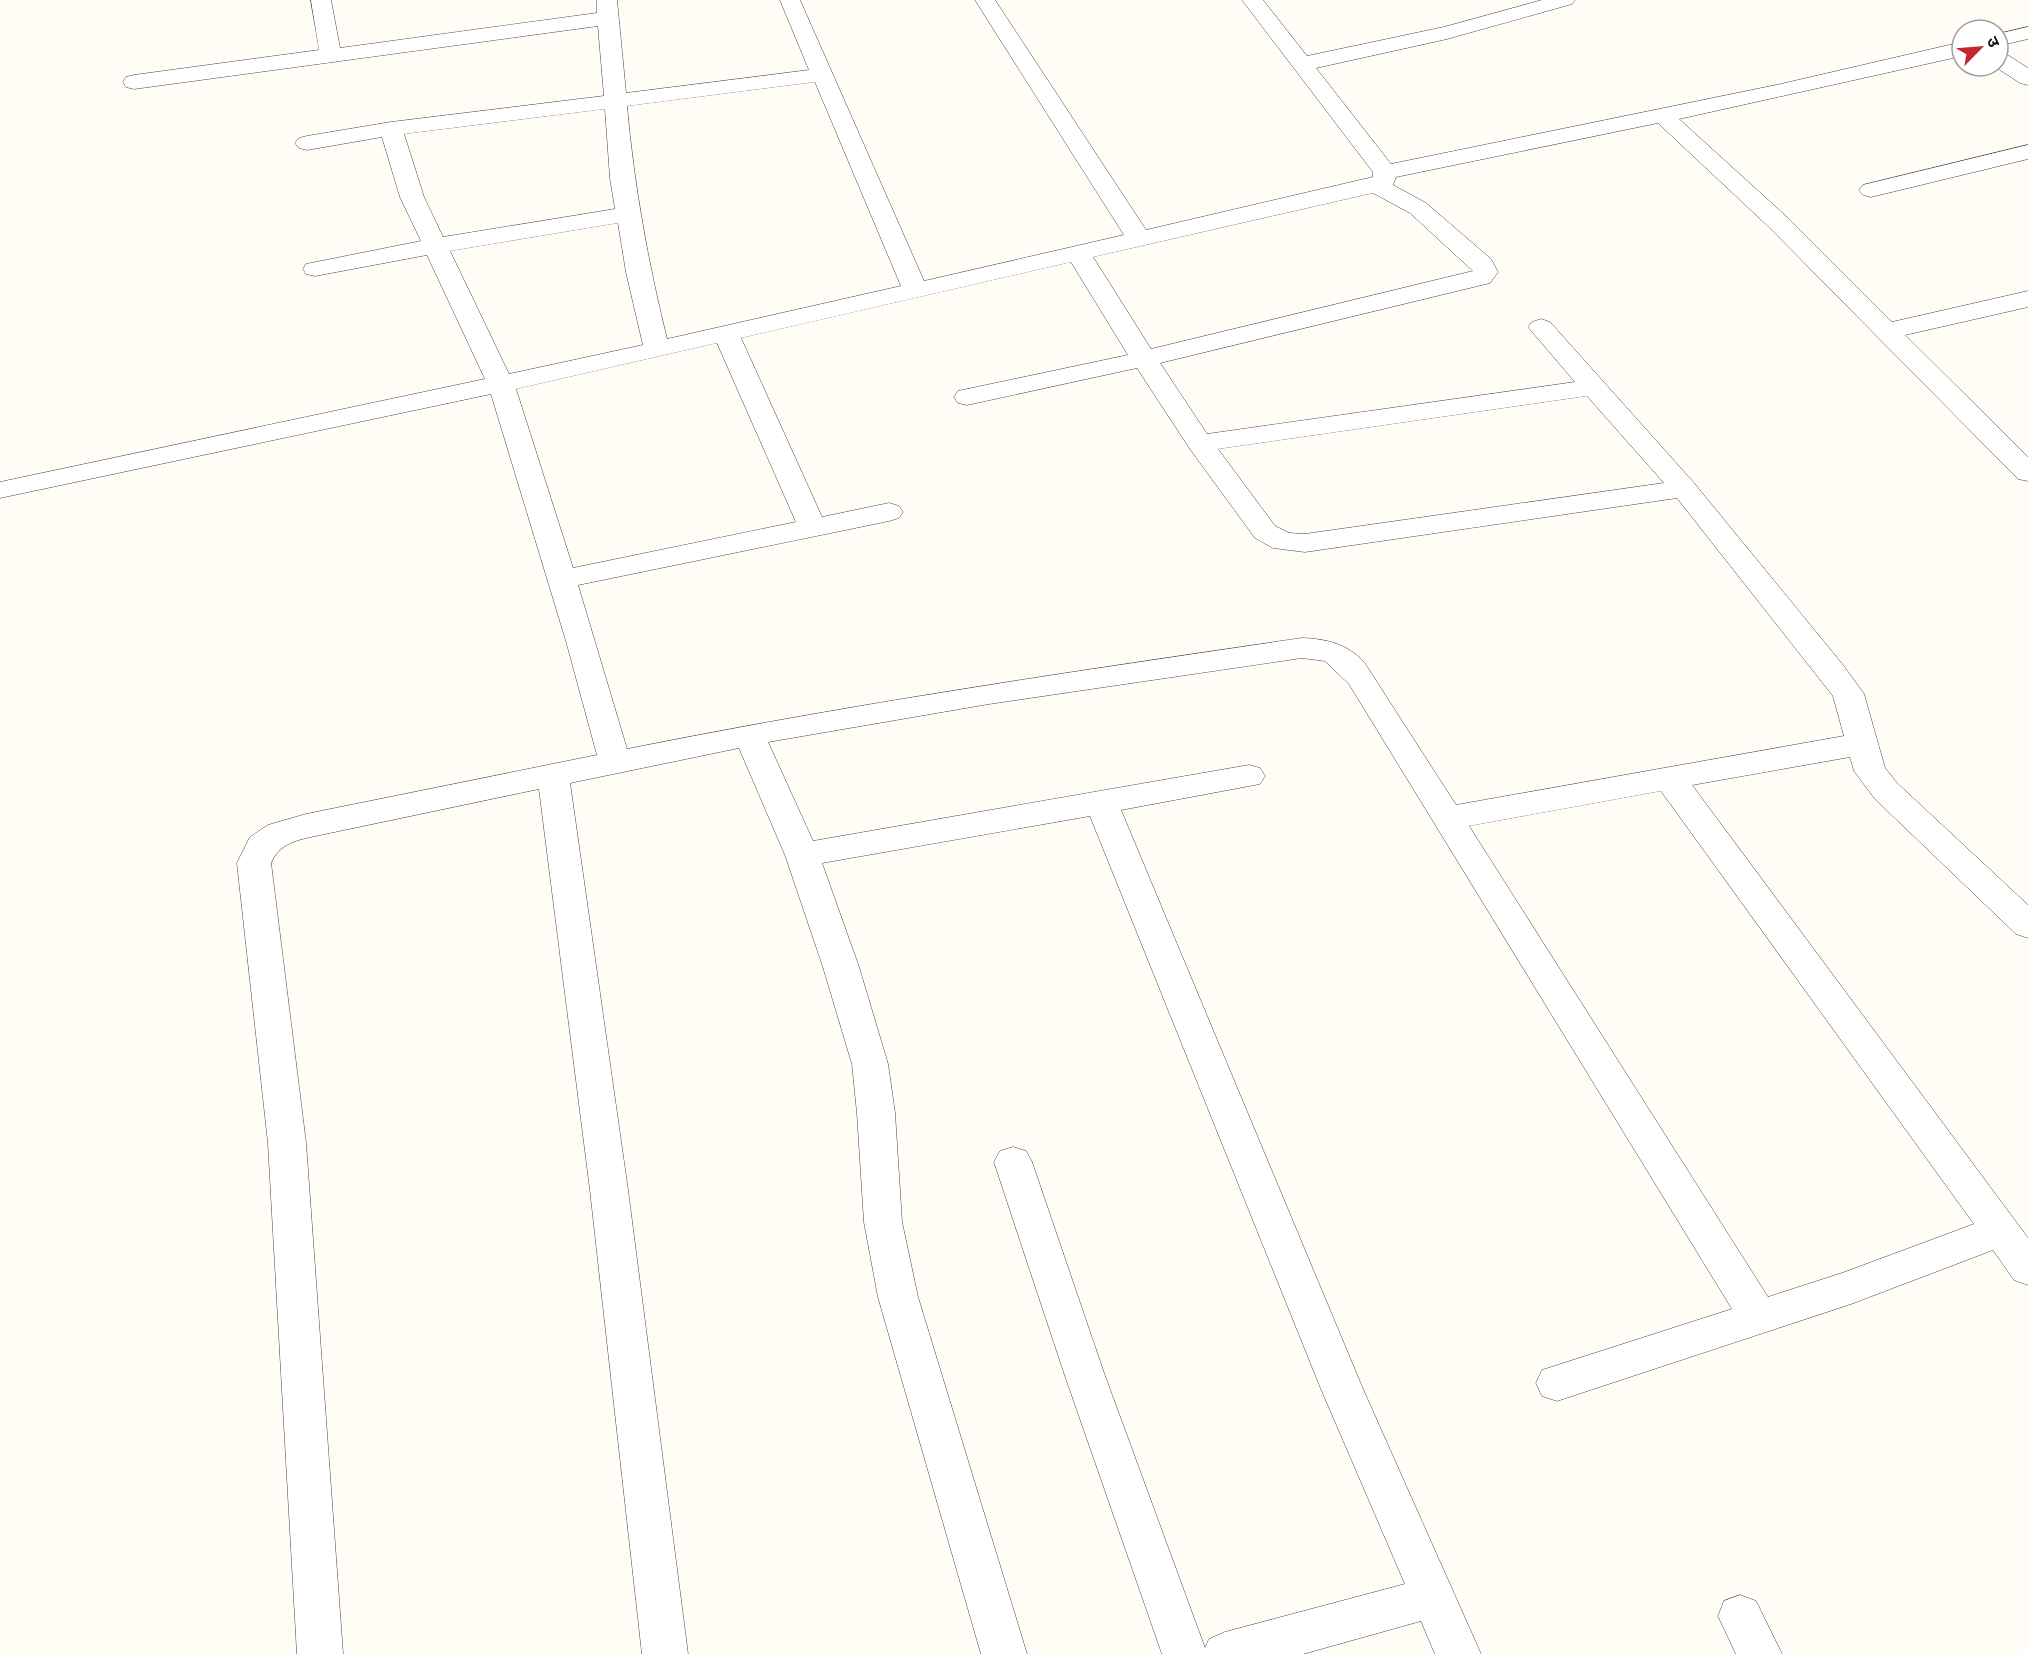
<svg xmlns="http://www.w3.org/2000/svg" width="2028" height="1654" viewBox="0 0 2028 1654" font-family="Merriweather,'Noto Sans Devanagari',serif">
  <rect width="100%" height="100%" fill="#fffdf5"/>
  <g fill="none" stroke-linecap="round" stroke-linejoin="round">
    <!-- minor casing -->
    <g stroke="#444" stroke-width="1">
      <path id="minor" d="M 311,0 L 331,0 L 340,48 L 597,13 L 597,0 L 617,0 L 626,93 L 809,70 L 780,0 L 800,0 L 924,281 L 1124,235 L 975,0 L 995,0 L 1146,230 L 1373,177 L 1373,172 L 1242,0 L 1263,0 L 1307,56 L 1444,27 L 1542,0 L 1575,0 L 1572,4 L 1447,39 L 1316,68 L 1391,164 L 1781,84 L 1962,42 L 1962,56 L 1679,119 L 1788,218 L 1892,322 L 2028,291 L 2028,307 L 1905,335 L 2028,457 L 2028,481 L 2018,479 L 1770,228 L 1658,123 L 1396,177 L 1393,185 L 1426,203 L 1491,259 L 1498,272 L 1490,283 L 1160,363 L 1207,434 L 1575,382 L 1528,327 L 1532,322 L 1541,319 L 1550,322 L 1694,483 L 1843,665 L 1864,694 L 1885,768 L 1897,783 L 2028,905 L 2028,938 L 2016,934 L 1875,799 L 1854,771 L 1850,757 L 1692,785 L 2028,1238 L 2028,1285 L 2014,1280 L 1993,1250 L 1851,1304 L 1557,1401 L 1542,1396 L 1536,1383 L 1542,1370 L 1732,1309 L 1349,684 L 1325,661 L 1302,658 L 989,704 L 768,742 L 813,841 L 1249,765 L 1260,768 L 1265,776 L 1260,784 L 1121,810 L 1363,1389 L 1481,1654 L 1435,1654 L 1421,1621 L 1303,1654 L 1162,1654 L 1064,1373 L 994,1162 L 1000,1151 L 1013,1147 L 1026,1151 L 1032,1162 L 1104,1373 L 1205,1648 L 1209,1639 L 1225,1632 L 1405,1584 L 1321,1389 L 1090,816 L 822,863 L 859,967 L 888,1064 L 895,1113 L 902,1222 L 918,1297 L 1027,1654 L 981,1654 L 878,1297 L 864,1222 L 857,1113 L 852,1064 L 823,967 L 785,855 L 739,748 L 570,783 L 628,1190 L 688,1654 L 642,1654 L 590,1190 L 539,789 L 306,838 C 290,842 278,847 271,863 L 306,1143 L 343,1654 L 297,1654 L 268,1143 L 237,863 L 250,837 L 268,825 L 306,814 L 597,755 L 566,641 L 491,394 L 0,498 L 0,482 L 485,379 L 427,255 L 315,276 L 306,274 L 303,269 L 306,264 L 421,241 L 400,197 L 382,137 L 307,150 L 299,148 L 295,143 L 299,138 L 307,136 L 391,122 L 604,96 L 598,26 L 134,89 L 126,87 L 123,82 L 126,77 L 134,75 L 319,50 ZM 815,82 L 901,286 L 667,339 C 648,262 634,185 627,106 ZM 605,109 L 610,178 L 615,209 L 443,237 L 424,197 L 404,134 ZM 1373,193 L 1410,213 L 1473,271 L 1151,349 L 1093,257 ZM 618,223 L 626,272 L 643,345 L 509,374 L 450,251 ZM 1071,262 L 1128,355 L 958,391 L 954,397 L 958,403 L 967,405 L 1137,368 L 1190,449 L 1255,538 L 1273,548 L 1305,552 L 1677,498 L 1833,696 L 1844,736 L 1456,805 L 1364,662 C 1347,644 1327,639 1302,638 C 1076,671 851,704 627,749 L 578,585 L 889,521 L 899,518 L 903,512 L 899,506 L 889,503 L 822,517 L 741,338 ZM 717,343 L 796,522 L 573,568 L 516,389 ZM 1587,396 L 1664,483 L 1305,534 L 1289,533 L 1275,526 L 1218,449 ZM 1661,791 L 1974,1224 L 1845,1272 L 1768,1297 L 1469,826 Z
        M 2028,27 L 2028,39 L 1998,46 L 1998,34 Z
        M 1998,52 L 2006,54 L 2028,68 L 2028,85 L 2020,83 L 1994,66 L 1998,66 Z
        M 2028,145 L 2028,159 L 1871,197 L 1863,195 L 1859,190 L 1863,185 Z
        M 1740,1595 L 1756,1601 L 1782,1654 L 1736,1654 L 1718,1616 L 1724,1601 Z"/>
    </g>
    <!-- minor -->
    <use href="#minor" fill="#fff" fill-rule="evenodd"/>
  </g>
  <!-- north arrow -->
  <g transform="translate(1980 48) rotate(65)"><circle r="28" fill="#ffffff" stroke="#a0a0a0" stroke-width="1.5"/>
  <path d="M0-4.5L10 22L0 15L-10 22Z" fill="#c4262e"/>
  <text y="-9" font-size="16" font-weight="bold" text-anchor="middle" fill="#111111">उ</text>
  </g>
</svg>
